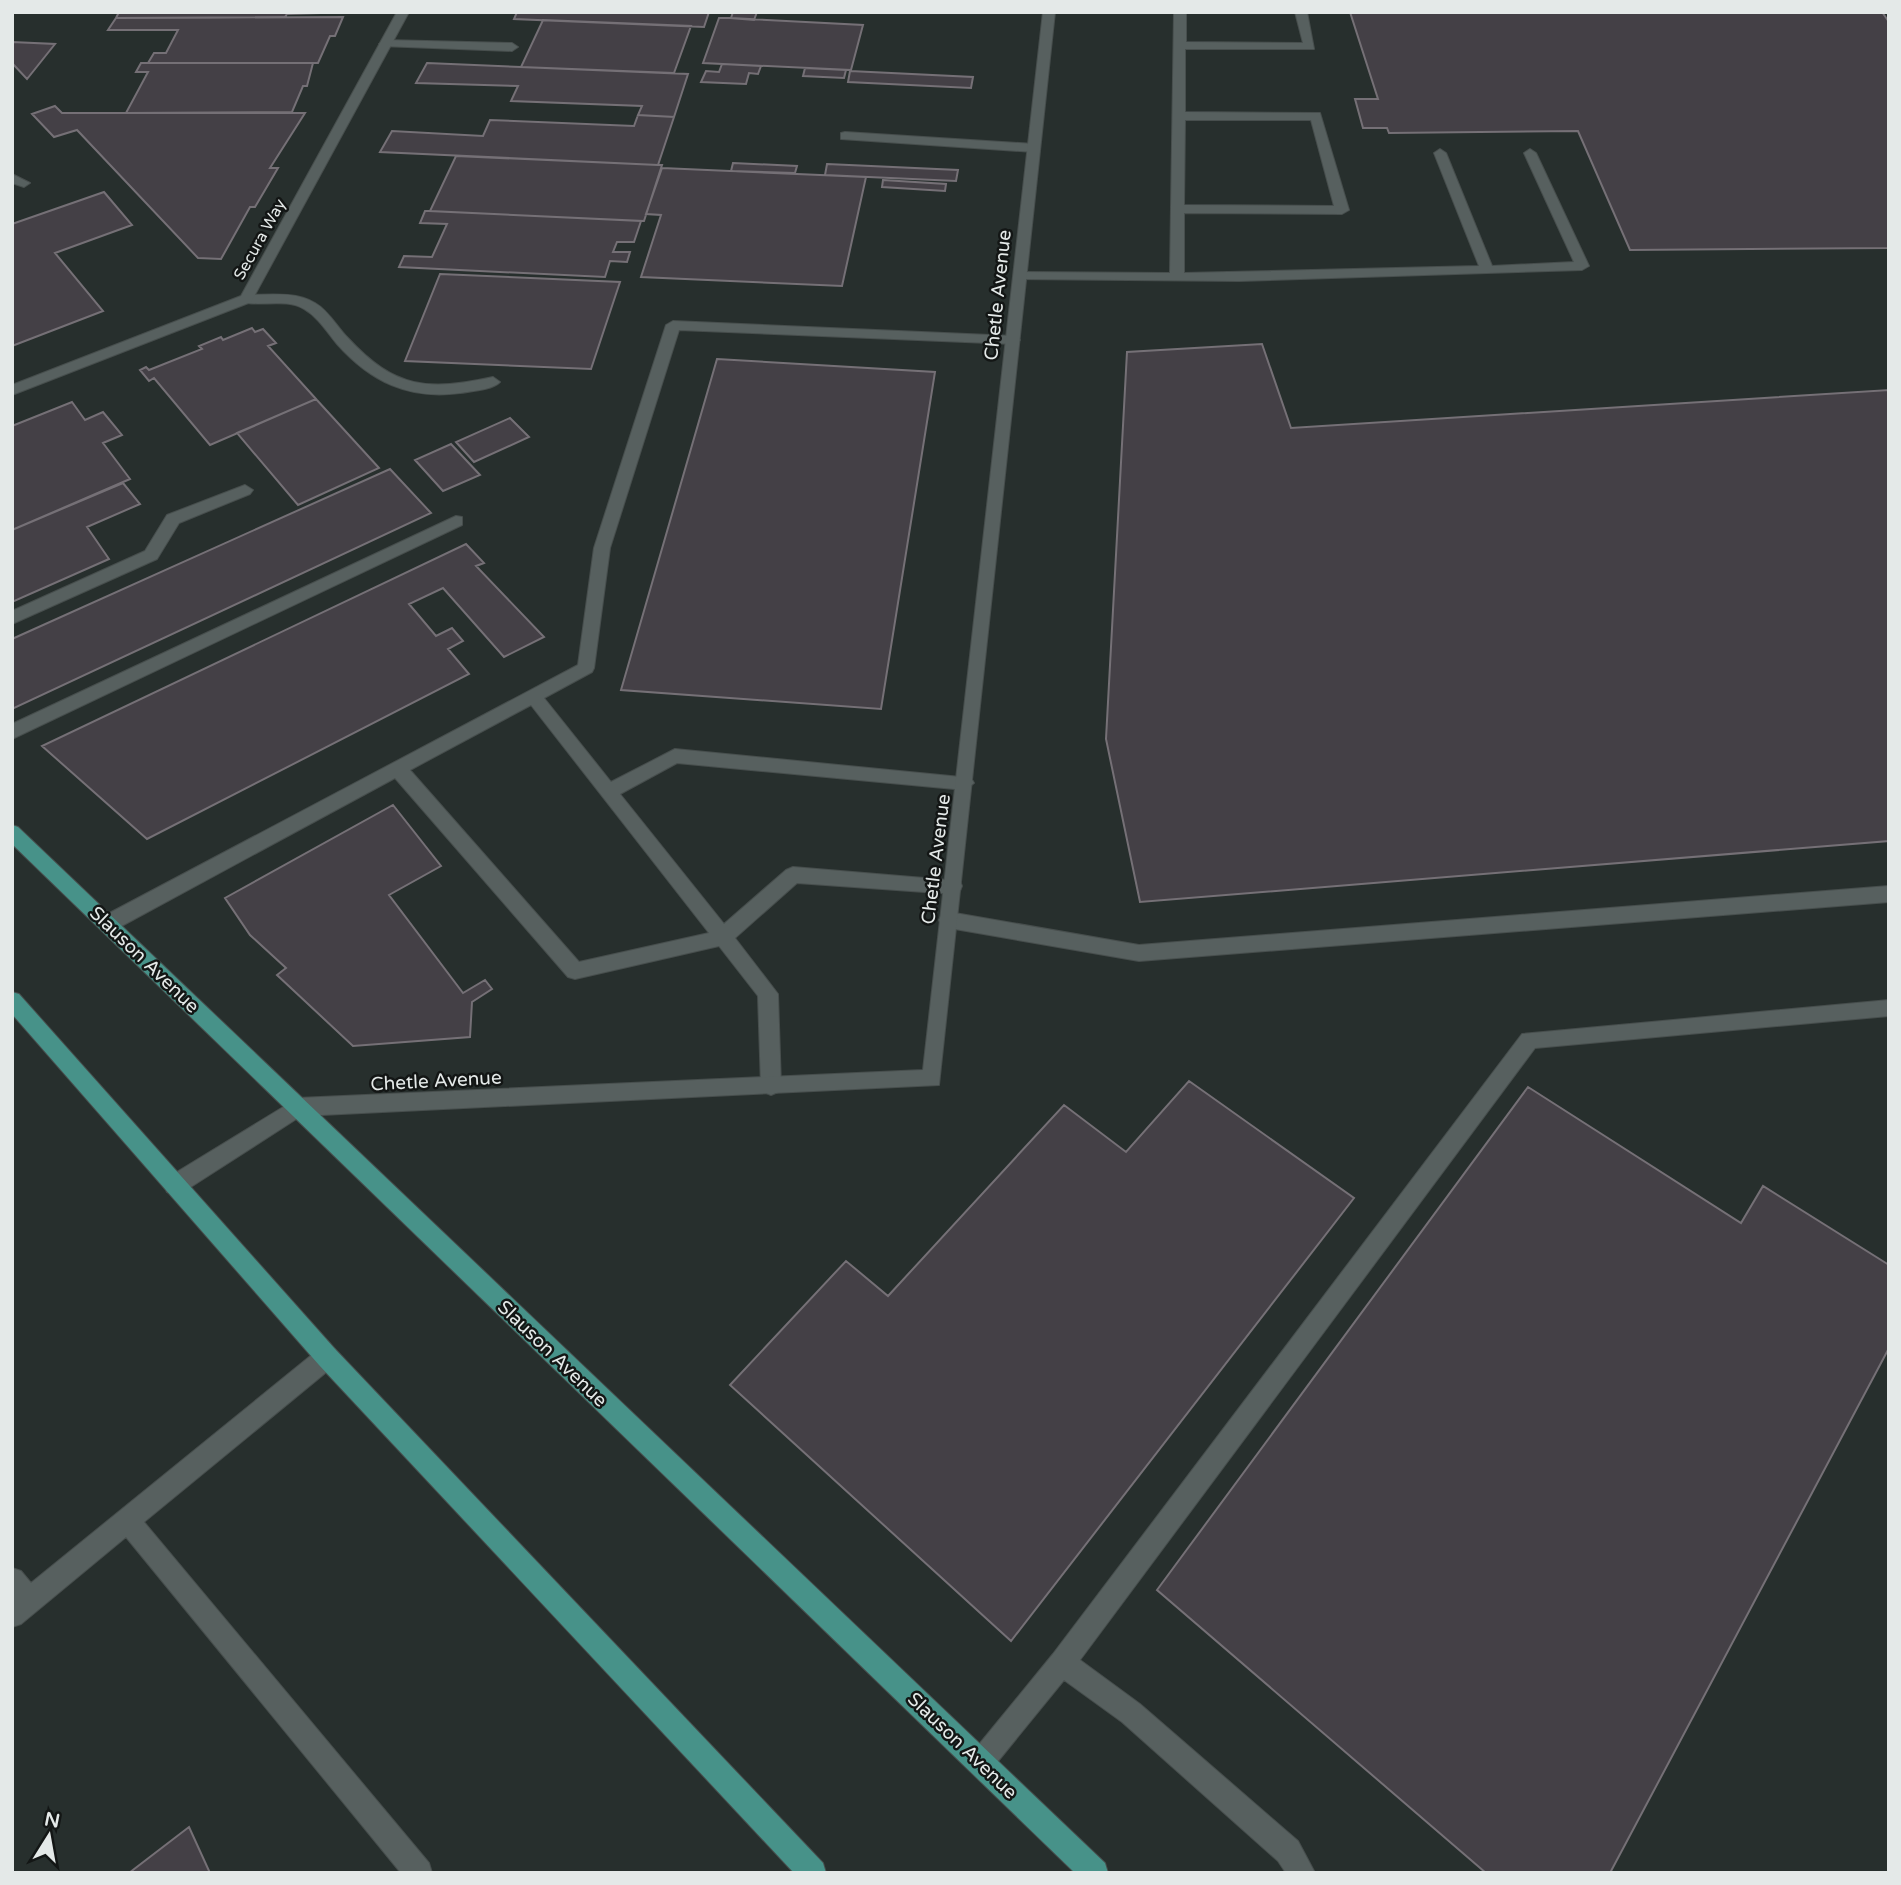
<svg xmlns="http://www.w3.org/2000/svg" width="1901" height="1885" viewBox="0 0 1901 1885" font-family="'Varela Round',sans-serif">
  <rect width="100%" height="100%" fill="#272f2d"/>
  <!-- building -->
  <path fill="#444046" stroke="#757076" stroke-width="2" d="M 119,12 L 355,12 L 287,14 L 285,17 L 116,18 Z
    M 517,12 L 709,12 L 704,27 L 514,19 Z
    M 733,12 L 757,12 L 754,20 L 731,18 Z
    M 1350,12 L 1882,12 L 1889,22 L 1889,248 L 1630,250 L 1578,131 L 1389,133 L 1387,128 L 1363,128 L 1355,99 L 1378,99 Z
    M 343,17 L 335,36 L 330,36 L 318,63 L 148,63 L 154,53 L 166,53 L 178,30 L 108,30 L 116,18 Z
    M 719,18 L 731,18 L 863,25 L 851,70 L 703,63 Z
    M 543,20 L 691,26 L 674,73 L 521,67 Z
    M 12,42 L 55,44 L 27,79 L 12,63 Z
    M 141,63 L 313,63 L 307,86 L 303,86 L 292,112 L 126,113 L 148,72 L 136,72 Z
    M 427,63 L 521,67 L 688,74 L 674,117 L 638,115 L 642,106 L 511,101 L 518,86 L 416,83 Z
    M 722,64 L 761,66 L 758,74 L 749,73 L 746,84 L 701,82 L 706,71 L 719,72 Z
    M 805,68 L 846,70 L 844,78 L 803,76 Z
    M 850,71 L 973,77 L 971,88 L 848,82 Z
    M 55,106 L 62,113 L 305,113 L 270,168 L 278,168 L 255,207 L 250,207 L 221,259 L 198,258 L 77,130 L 54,137 L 32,114 Z
    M 638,115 L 674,117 L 658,165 L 380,152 L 392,131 L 483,136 L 490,120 L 634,126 Z
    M 456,156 L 658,165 L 662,165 L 644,221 L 430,211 Z
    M 733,163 L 797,166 L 795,173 L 731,171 Z
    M 827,164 L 958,170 L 956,181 L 825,175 Z
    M 662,168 L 866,177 L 842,286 L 641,277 L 661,215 L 646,214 Z
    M 883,180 L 946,184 L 945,191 L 882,187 Z
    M 104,192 L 132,225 L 55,253 L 103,311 L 12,346 L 12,224 Z
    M 425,211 L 430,211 L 641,221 L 634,242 L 617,242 L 613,252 L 630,252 L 627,262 L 610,261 L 605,277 L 399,267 L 404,256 L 432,257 L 447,224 L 420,223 Z
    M 440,274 L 620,282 L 591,369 L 405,361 Z
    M 252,328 L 255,332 L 263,329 L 276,343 L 268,346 L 316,399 L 210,445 L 154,378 L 149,381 L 140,370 L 146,367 L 149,370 L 202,349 L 199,346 L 221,337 L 223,340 Z
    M 1262,344 L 1291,428 L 1889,390 L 1889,841 L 1140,902 L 1106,739 L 1127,352 Z
    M 717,359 L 935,372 L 881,709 L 621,690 Z
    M 316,399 L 379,468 L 298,505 L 237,433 Z
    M 72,402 L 85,420 L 103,412 L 122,435 L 103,443 L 130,479 L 12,530 L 12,426 Z
    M 510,418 L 529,437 L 474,462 L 456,442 Z
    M 451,444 L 480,475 L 443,491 L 415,460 Z
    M 390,469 L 431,513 L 12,709 L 12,639 Z
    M 123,483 L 140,504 L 87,527 L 109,559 L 12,602 L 12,530 Z
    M 466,544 L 484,563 L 476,566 L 544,637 L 504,657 L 443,588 L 409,604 L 436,636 L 452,628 L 463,641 L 448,649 L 469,674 L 147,839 L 42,746 Z
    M 393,805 L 441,866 L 389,895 L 463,993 L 485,980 L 492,989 L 472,1002 L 470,1037 L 353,1046 L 277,975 L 286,968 L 250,935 L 225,898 Z
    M 1189,1081 L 1354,1198 L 1011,1641 L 730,1385 L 846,1261 L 888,1296 L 1064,1105 L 1126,1152 Z
    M 1528,1087 L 1741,1223 L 1763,1186 L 1889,1265 L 1889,1348 L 1610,1873 L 1486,1873 L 1157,1590 Z
    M 189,1827 L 210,1873 L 129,1873 Z"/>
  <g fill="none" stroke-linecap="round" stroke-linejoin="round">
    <!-- service casing -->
    <g stroke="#474e4d" stroke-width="2">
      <path id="service" d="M 1174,12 L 1186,12 L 1186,42 L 1303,43 L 1295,12 L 1307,12 L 1314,49 L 1185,49 L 1185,112 L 1320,113 L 1349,210 L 1342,214 L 1184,213 L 1184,273 L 1479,266 L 1434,153 L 1440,149 L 1446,153 L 1492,266 L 1574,262 L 1524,153 L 1530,149 L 1536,153 L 1589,266 L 1582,270 L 1239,281 L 1015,279 L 1015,273 L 1020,272 L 1170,273 ZM 1185,120 L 1311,120 L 1334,206 L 1184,205 Z
        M 385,40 L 512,43 L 518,47 L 512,51 L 381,46 L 379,44 Z
        M 845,132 L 1034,144 L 1040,148 L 1034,152 L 841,139 L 841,133 Z
        M 12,174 L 30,183 L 24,187 L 12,183 Z
        M 246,295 C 268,295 295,291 315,303 C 329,311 337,327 348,338 C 395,389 428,391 493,377 L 500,382 C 492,390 472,391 460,393 C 409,400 371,382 337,344 C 327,332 318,317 304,309 C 286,298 261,307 241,302 L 239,299 Z
        M 673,321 L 1013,336 L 1020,340 L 1013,344 L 679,330 L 610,548 L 594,668 L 592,672 L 544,698 L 611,782 L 675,749 L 971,778 L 974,783 L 965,790 L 677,763 L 620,794 L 724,924 L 786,870 L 793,867 L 960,881 L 962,886 L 960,891 L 953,894 L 797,883 L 735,938 L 778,994 L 781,1086 L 778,1092 L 771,1095 L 764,1092 L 761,1086 L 758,996 L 719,946 L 575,979 L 568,977 L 395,778 L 116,929 L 102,929 L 99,923 L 102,917 L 578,665 L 594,548 L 666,325 ZM 531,705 L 709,933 L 579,962 L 410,770 Z
        M 245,485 L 253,490 L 250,494 L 179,523 L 157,559 L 12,624 L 12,611 L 145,551 L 167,515 Z
        M 456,516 L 462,517 L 462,525 L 12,739 L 12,724 Z
        M 1889,886 L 1889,902 L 1139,961 L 949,928 L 942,926 L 939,920 L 942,914 L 949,912 L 1139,945 Z
        M 1889,1000 L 1889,1016 L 1535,1048 L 1080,1660 L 1140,1704 L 1298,1841 L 1315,1873 L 1286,1873 L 1278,1861 L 1122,1722 L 1064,1680 L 990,1771 L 981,1775 L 972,1771 L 968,1762 L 972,1753 L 1053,1654 L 1522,1034 Z
        M 327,1346 L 335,1349 L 338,1357 L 335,1365 L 144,1522 L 429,1863 L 432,1873 L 401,1873 L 126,1537 L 21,1624 L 12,1627 L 12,1568 L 21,1571 L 31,1583 L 319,1349 Z"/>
    </g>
    <!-- minor casing -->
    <g stroke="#474e4d" stroke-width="2">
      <path id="minor" d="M 397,12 L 409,12 L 251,302 L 12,395 L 12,385 L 241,296 Z
        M 1043,12 L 1055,12 L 939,1085 L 301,1116 L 183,1192 L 175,1195 L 167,1192 L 164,1185 L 167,1178 L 298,1098 L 923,1070 Z"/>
    </g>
    <!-- primary casing -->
    <g stroke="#474e4d" stroke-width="2">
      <path id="primary" d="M 12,825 L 18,827 L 1105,1863 L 1108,1873 L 1075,1873 L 12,844 Z
        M 12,992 L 19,994 L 335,1349 L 823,1863 L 826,1873 L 794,1873 L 319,1365 L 12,1014 Z"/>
    </g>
    <!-- service -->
    <use href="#service" fill="#57605f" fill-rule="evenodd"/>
    <!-- minor -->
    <use href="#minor" fill="#57605f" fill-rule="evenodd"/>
    <!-- primary -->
    <use href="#primary" fill="#479289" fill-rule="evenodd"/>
  </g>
  <g text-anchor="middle" stroke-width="5" stroke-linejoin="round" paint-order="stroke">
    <!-- far-street labels -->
    <g font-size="16" fill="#e4e9e8" stroke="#131615">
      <text transform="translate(259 239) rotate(-61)" y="6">Secura Way</text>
    </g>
    <!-- street labels -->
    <g font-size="19" fill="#e4e9e8" stroke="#131615">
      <text transform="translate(997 295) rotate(-84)" y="7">Chetle Avenue</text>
      <text transform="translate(935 859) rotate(-83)" y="7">Chetle Avenue</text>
      <text transform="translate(145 959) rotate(44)" y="7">Slauson Avenue</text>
      <text transform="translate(436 1080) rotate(-3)" y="7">Chetle Avenue</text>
      <text transform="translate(553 1353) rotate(44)" y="7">Slauson Avenue</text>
      <text transform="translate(963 1745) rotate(44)" y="7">Slauson Avenue</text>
    </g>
  </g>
  <!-- border -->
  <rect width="1901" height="1885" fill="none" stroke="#e4e9e8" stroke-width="28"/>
  <!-- north arrow -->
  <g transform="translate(49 1836) rotate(11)" stroke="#131615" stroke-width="5" paint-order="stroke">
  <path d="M0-5L12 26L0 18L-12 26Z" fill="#e4e9e8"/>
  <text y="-10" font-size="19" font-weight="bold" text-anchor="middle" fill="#e4e9e8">N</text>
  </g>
</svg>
